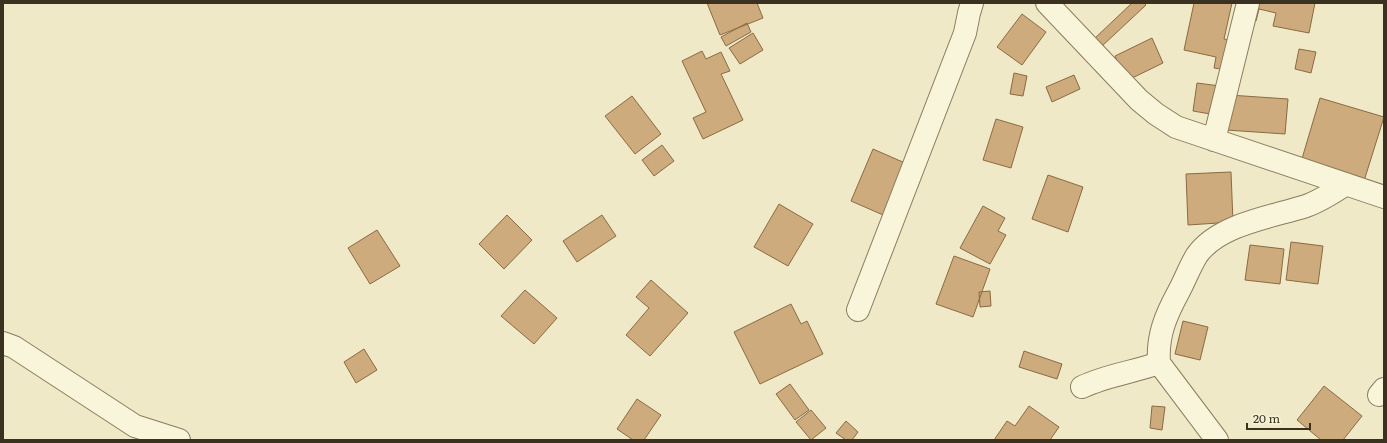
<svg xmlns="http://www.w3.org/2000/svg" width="1387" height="443" viewBox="0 0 1387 443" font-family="Literata,serif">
  <rect width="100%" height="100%" fill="#efe9c7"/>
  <!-- building -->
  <path fill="#cdab7d" stroke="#8a6a42" d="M 707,3 L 757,3 L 763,18 L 720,35 Z
    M 1132,3 L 1144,3 L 1146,5 L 1101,47 L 1094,39 Z
    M 1194,3 L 1232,3 L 1224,39 L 1233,41 L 1227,70 L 1214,68 L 1216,57 L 1184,50 Z
    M 1252,3 L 1315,3 L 1309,33 L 1273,26 L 1276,13 L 1259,9 L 1256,21 L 1248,19 Z
    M 1022,14 L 1046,32 L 1022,65 L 997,47 Z
    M 747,23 L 751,32 L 726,46 L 721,37 Z
    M 753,33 L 763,50 L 740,64 L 729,48 Z
    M 1152,38 L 1163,63 L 1126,81 L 1115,56 Z
    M 1299,49 L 1316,52 L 1311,73 L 1295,69 Z
    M 702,51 L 706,59 L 721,52 L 730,71 L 721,74 L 743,120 L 703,139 L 693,118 L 706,112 L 682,61 Z
    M 1014,73 L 1027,76 L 1023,96 L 1010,94 Z
    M 1074,75 L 1080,89 L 1052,102 L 1046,87 Z
    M 1197,83 L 1220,86 L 1216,115 L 1193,111 Z
    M 1229,95 L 1288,99 L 1285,134 L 1226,130 Z
    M 632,96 L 661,134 L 635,154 L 605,116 Z
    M 1320,98 L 1384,117 L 1364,181 L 1301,162 Z
    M 996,119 L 1023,127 L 1011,168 L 983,160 Z
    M 662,145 L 674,161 L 654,176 L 642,160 Z
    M 873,149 L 905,163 L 890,218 L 851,201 Z
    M 1231,172 L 1233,222 L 1188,225 L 1186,174 Z
    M 1048,175 L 1083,187 L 1068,232 L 1032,219 Z
    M 779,204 L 813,224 L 788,266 L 754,247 Z
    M 983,206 L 1005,218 L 998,231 L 1006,235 L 990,264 L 960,248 Z
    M 507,215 L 532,240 L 504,269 L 479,244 Z
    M 602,215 L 616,236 L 577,262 L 563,241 Z
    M 377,230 L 400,266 L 370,284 L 348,248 Z
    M 1291,242 L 1323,246 L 1318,284 L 1286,280 Z
    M 1250,245 L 1284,249 L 1280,284 L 1245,280 Z
    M 954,256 L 990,269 L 973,317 L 936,304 Z
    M 651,280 L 688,313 L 650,356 L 626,335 L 649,308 L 636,297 Z
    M 525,290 L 557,318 L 534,344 L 501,316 Z
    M 990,291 L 991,306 L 980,307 L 979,292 Z
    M 791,304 L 801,324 L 807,321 L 823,354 L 760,384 L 734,332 Z
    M 1183,321 L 1208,327 L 1200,360 L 1175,354 Z
    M 364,349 L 377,370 L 356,383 L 344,362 Z
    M 1024,351 L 1062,364 L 1057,379 L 1019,367 Z
    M 790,384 L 809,410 L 795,420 L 776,394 Z
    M 1324,386 L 1362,416 L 1343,440 L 1321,440 L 1297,420 Z
    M 637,399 L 661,415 L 644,440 L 633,440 L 617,429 Z
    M 1029,406 L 1059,427 L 1050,440 L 994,440 L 1007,421 L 1015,426 Z
    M 1152,406 L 1165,407 L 1162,430 L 1150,428 Z
    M 811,410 L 826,428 L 811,440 L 796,422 Z
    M 846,421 L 858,432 L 852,440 L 846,440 L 836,433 Z"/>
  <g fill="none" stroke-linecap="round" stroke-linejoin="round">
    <!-- minor casing -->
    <g stroke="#8b7c5c" stroke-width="24">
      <path id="minor" d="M 1047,3 L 1139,100 L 1156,114 L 1176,127 L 1384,197
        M 1214,140 L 1248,3
        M 858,310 L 965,33 L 969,13 L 972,3
        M 3,343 L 14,347 L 135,426 L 179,440
        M 1082,387 C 1107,375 1134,372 1159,363
        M 1379,395 L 1384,389
        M 1217,440 L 1159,363 C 1157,335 1166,315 1179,291 C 1185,280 1190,266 1197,255 C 1219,224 1272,217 1306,206 C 1320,201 1334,192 1346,184"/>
    </g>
    <!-- minor -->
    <use href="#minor" stroke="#f9f5db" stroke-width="22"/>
  </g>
  <!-- border -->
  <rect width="1387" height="443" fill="none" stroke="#3b3120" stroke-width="8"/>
  <!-- scale -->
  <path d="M1247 423v6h63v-6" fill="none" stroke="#3b3120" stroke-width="2"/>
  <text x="1253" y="423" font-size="12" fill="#3b3120" stroke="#f6f2d7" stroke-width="3" paint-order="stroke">20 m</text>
</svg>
